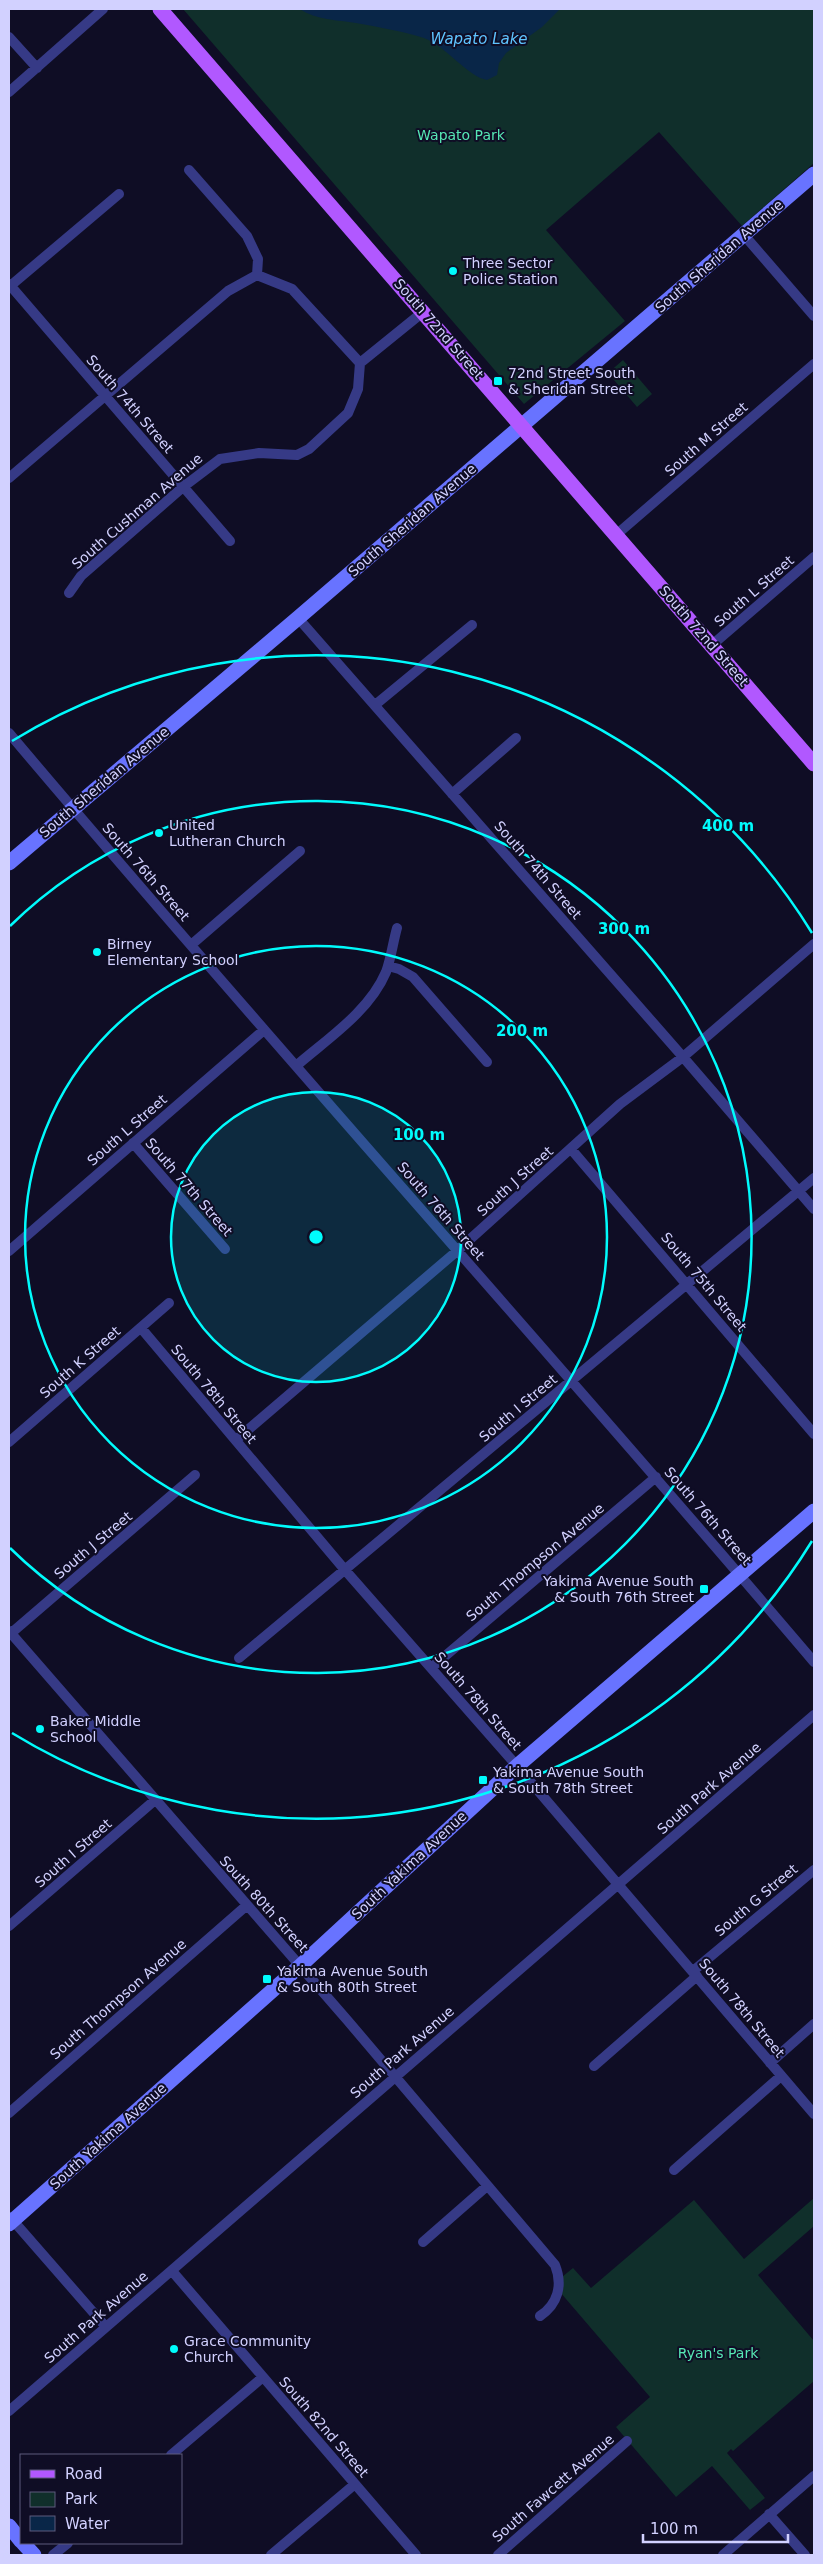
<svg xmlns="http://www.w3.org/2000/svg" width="823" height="2564" viewBox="0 0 823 2564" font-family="'DejaVu Sans',sans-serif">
  <rect width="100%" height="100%" fill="#0f0d25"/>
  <!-- green -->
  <path fill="#102f2b" d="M 183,9 L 814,9 L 814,163 L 742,226 L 659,132 L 546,230 L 625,321 L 524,404 Z
    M 623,360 L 652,394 L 637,407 L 608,373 Z
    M 814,2198 L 814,2226 L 758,2275 L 814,2341 L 814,2381 L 733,2451 L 731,2449 L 727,2453 L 765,2498 L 750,2510 L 712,2466 L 676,2497 L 616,2427 L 650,2397 L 560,2292 L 562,2277 L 573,2268 L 591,2288 L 694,2200 L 744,2259 Z"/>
  <!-- water -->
  <path fill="#092648" d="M 300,9 L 560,9 L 542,27 L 506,53 L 499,63 L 497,75 L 487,80 C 468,77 446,46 424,38 C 402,31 378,27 356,23 C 338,20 316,20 300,9 Z"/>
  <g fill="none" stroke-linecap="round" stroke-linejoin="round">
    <!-- street -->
    <path stroke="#363a86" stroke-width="10" d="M 9,37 L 37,68
      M 9,92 L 103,9
      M 189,170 L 247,236 L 258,259 L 257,275
      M 744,235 L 814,316
      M 257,275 L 292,289 L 360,363
      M 9,284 L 230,541
      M 9,287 L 119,194
      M 360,363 L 423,312
      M 9,478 L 228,291 L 257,275
      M 616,535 L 814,364
      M 69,593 L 81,576 L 183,487 L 220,459 L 259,453 L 297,455 L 309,449 L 348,413 L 358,389 L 360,363
      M 298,618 L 683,1057 L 814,1209
      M 712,645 L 814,557
      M 375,705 L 472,625
      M 9,733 C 273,1046 549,1350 814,1662
      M 452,794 L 516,738
      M 191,945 L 300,851
      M 388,966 L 399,969 L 413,977 L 487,1062
      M 296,1066 C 327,1039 369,1012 386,972 C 391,959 393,942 397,928
      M 133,1143 L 225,1249
      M 571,1149 L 814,1434
      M 9,1251 L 264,1030
      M 141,1328 L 345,1570 L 517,1766 L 814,2114
      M 236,1440 L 457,1251 L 620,1104 L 683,1057 L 814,944
      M 9,1442 L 169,1303
      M 9,1631 L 348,2021 L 555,2265 C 563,2285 558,2304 540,2316
      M 9,1635 L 195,1475
      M 239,1658 L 814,1178
      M 431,1668 L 656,1477
      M 9,1926 L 155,1800
      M 693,1971 L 814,1870
      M 770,2063 L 814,2024
      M 594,2066 L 697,1976
      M 9,2113 L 246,1906
      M 674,2170 L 781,2076
      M 10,2217 L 106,2327
      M 423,2242 L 487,2186
      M 172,2271 L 416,2555
      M 9,2411 L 814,1715
      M 171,2455 L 263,2377
      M 769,2514 L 805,2555
      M 53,2555 L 68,2543
      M 271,2555 L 355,2484
      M 498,2555 L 627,2441
      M 723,2555 L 814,2476"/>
    <!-- secondary -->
    <path stroke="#6873ff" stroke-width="15" d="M 9,863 L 298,618 L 814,174
      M 9,2224 L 300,1966 L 517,1766 L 814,1511
      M 9,2526 L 21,2541
      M 23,2543 L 34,2555"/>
    <!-- primary -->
    <path stroke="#b158ff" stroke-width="15" d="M 160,9 L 814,764"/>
  </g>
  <!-- distance rings -->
  <circle cx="316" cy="1237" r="145" fill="#00fbfc" fill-opacity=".12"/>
  <g fill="none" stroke="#00fbfc" stroke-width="2.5">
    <circle cx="316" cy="1237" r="145"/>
    <circle cx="316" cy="1237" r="291"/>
    <path d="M10 926A436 436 0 1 1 10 1548"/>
    <path d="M812 1541A582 582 0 0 1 12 1733M12 741A582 582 0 0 1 812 933"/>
  </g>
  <!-- markers -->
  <g fill="#00fbfc" stroke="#0f0d25" stroke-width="2">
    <circle cx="453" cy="271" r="5"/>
    <rect x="493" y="376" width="10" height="10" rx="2.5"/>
    <circle cx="159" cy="833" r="5"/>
    <circle cx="97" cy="952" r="5"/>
    <rect x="699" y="1584" width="10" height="10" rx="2.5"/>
    <circle cx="40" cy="1729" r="5"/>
    <rect x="478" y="1775" width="10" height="10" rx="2.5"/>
    <rect x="262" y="1974" width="10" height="10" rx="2.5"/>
    <circle cx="174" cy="2349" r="5"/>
  </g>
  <g text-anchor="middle" stroke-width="4" stroke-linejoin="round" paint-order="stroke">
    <!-- park labels -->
    <g font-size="14" fill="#56e6b4" stroke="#0f0d25">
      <text x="461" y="140">Wapato Park</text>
      <text x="718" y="2358">Ryan's Park</text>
    </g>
    <!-- street labels -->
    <g font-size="14" fill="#d2d1ff" stroke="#0f0d25">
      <text transform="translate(719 256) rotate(-41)" y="5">South Sheridan Avenue</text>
      <text transform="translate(439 329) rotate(49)" y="5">South 72nd Street</text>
      <text transform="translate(130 404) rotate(49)" y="5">South 74th Street</text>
      <text transform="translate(706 439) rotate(-41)" y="5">South M Street</text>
      <text transform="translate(137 511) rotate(-41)" y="5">South Cushman Avenue</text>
      <text transform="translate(412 520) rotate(-41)" y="5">South Sheridan Avenue</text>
      <text transform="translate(754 591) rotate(-41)" y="5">South L Street</text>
      <text transform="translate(704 636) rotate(49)" y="5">South 72nd Street</text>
      <text transform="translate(104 782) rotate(-40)" y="5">South Sheridan Avenue</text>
      <text transform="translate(538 870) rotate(49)" y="5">South 74th Street</text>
      <text transform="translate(146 872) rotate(49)" y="5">South 76th Street</text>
      <text transform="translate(127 1130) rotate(-41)" y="5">South L Street</text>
      <text transform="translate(515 1181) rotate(-42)" y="5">South J Street</text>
      <text transform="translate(189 1187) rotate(49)" y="5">South 77th Street</text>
      <text transform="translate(441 1211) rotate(49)" y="5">South 76th Street</text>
      <text transform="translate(704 1282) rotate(50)" y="5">South 75th Street</text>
      <text transform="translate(80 1362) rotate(-41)" y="5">South K Street</text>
      <text transform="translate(214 1394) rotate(50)" y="5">South 78th Street</text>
      <text transform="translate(518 1408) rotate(-40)" y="5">South I Street</text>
      <text transform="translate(708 1516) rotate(49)" y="5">South 76th Street</text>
      <text transform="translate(93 1545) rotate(-40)" y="5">South J Street</text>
      <text transform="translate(535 1562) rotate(-40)" y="5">South Thompson Avenue</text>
      <text transform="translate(478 1701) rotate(49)" y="5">South 78th Street</text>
      <text transform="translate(709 1788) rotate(-41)" y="5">South Park Avenue</text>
      <text transform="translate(73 1853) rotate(-41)" y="5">South I Street</text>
      <text transform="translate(409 1865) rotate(-43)" y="5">South Yakima Avenue</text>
      <text transform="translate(756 1900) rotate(-40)" y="5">South G Street</text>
      <text transform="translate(264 1904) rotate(48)" y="5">South 80th Street</text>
      <text transform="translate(118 1999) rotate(-41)" y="5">South Thompson Avenue</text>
      <text transform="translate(742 2008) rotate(50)" y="5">South 78th Street</text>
      <text transform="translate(402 2052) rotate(-41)" y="5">South Park Avenue</text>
      <text transform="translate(108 2136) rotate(-42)" y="5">South Yakima Avenue</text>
      <text transform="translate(96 2317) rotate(-41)" y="5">South Park Avenue</text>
      <text transform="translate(324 2427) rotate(49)" y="5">South 82nd Street</text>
      <text transform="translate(553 2488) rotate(-41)" y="5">South Fawcett Avenue</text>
    </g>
    <!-- poi labels -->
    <g font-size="14" fill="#d2d1ff" stroke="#0f0d25" text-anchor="start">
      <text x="463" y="268">Three Sector<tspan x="463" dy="16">Police Station</tspan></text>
      <text x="508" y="378">72nd Street South<tspan x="508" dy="16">&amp; Sheridan Street</tspan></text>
      <text x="169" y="830">United<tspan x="169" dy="16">Lutheran Church</tspan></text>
      <text x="107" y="949">Birney<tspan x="107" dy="16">Elementary School</tspan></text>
      <text x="694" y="1586" text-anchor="end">Yakima Avenue South<tspan x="694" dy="16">&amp; South 76th Street</tspan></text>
      <text x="50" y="1726">Baker Middle<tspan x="50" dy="16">School</tspan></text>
      <text x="493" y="1777">Yakima Avenue South<tspan x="493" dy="16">&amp; South 78th Street</tspan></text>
      <text x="277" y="1976">Yakima Avenue South<tspan x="277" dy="16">&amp; South 80th Street</tspan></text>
      <text x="184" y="2346">Grace Community<tspan x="184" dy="16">Church</tspan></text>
    </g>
    <!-- water labels -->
    <g font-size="15" font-style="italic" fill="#5fc4ff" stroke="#0f0d25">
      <text x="479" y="44">Wapato Lake</text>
    </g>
  </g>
  <circle cx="316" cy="1237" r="8" fill="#00fbfc" stroke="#0f0d25" stroke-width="2.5"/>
  <g font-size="15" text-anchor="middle" font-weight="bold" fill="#00fbfc" stroke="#0f0d25" stroke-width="4" stroke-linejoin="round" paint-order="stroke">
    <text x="728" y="831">400 m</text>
    <text x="624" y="934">300 m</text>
    <text x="522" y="1036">200 m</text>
    <text x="419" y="1140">100 m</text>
  </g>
  <!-- border -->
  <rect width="823" height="2564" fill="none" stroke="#d2d1ff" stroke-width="20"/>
  <!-- legend -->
  <rect x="20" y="2454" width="162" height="90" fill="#0f0d25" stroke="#5d5b7c"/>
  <rect x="30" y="2470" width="25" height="8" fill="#b158ff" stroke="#5d5b7c"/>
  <text x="65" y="2479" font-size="15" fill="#d2d1ff">Road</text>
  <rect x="30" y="2492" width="25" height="15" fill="#102f2b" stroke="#5d5b7c"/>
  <text x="65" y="2504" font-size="15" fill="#d2d1ff">Park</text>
  <rect x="30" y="2516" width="25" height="15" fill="#092648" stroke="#5d5b7c"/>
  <text x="65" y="2529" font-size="15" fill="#d2d1ff">Water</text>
  <!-- scale -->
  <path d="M643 2534v8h145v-8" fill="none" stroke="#d2d1ff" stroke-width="2.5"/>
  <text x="650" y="2534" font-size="15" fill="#d2d1ff" stroke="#0f0d25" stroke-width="4" paint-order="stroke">100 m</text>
</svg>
